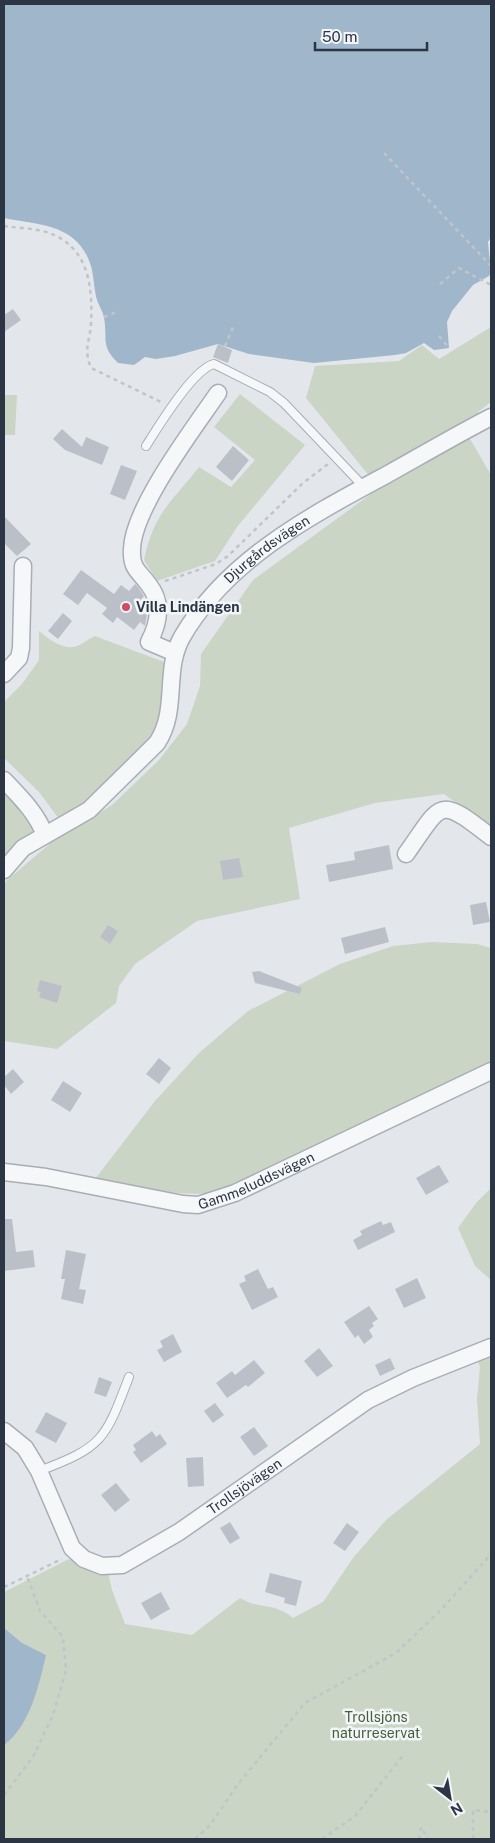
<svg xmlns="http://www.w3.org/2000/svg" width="495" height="1843" viewBox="0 0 495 1843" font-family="'Public Sans',sans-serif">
  <rect width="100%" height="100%" fill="#e3e7eb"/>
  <!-- green -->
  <path fill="#cad5c5" d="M 491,327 L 491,402 L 479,411 L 469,437 L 491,475 L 491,828 L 444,794 L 375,803 L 289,828 L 300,899 L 197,921 L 135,964 L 119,986 L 116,1003 L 57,1049 L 4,1041 L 4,885 L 6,881 L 53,841 L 112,805 L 159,760 L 187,724 L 200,686 L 201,654 L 253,580 L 379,488 L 306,398 L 315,366 L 399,361 L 422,345 L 439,359 Z
    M 240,394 L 305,445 L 237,527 L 215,561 L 157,581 L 144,560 C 154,512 171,503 199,467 L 231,487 L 255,460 L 214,427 Z
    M 4,395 L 17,395 L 15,435 L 4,435 Z
    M 39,631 C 48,639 64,651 77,646 C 83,644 88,639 95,636 L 164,662 L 165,695 L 155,735 L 86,805 L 59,819 L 39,792 L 4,758 L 4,702 L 22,684 L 39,660 Z
    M 4,788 L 32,816 L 39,834 L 4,861 Z
    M 432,942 L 477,944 L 491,948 L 491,1062 L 230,1190 C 185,1200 140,1187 95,1179 L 155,1101 L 199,1053 L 248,1011 L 340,964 L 393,946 Z
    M 491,1188 L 491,1280 L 475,1266 L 458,1228 L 476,1203 Z
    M 491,1357 L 491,1839 L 4,1839 L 4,1592 L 69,1559 L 108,1572 L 112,1590 L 125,1624 L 192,1635 L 240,1598 C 259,1610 275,1602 293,1618 L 323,1602 L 353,1558 L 386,1520 L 480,1444 L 477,1399 L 480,1367 L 478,1362 Z"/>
  <!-- water -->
  <path fill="#a0b6ca" d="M 4,4 L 491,4 L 491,237 L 488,242 L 491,272 L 489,276 L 473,285 L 452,311 L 447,322 L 449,348 L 434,350 L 424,343 L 406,353 L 395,355 L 314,363 L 249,354 L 218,344 L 175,356 L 156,359 L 145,357 L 134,365 L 118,363 C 100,345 108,340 104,318 C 103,311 99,306 97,300 C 94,290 94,277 91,266 C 78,224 40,225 4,218 Z
    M 4,1628 L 22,1643 L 46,1655 C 39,1685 30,1726 4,1745 Z"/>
  <!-- building -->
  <path fill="#bbc0c8" d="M 13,309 L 21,320 L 4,332 L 4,315 Z
    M 218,344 L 232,350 L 228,363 L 213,357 Z
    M 62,429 L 82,447 L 86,437 L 109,447 L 102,465 L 65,450 L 53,439 Z
    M 233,446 L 249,460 L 232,481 L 216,467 Z
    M 121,465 L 137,471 L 125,500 L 110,494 Z
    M 4,516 L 31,544 L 17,556 L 4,543 Z
    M 81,570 L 114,594 L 121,585 L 129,591 L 135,584 L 138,587 L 144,596 L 140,601 L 148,608 L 145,626 L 140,622 L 134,630 L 117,617 L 113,623 L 102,614 L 107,608 L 87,593 L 78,605 L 63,594 Z
    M 63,613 L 72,621 L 58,639 L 48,631 Z
    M 389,845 L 393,869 L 329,882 L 326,865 L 355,860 L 354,852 Z
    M 239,858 L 243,877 L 223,880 L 220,861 Z
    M 486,902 L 490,922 L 473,925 L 470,905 Z
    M 108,925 L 118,931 L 110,944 L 100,937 Z
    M 385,927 L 389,942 L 345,954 L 341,938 Z
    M 259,971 L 302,988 L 300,994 L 255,983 L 252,972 Z
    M 40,980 L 62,986 L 57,1003 L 39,997 L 41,992 L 37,991 Z
    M 159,1058 L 171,1068 L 159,1084 L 146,1074 Z
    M 13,1069 L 24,1082 L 11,1094 L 4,1085 L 4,1077 Z
    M 63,1081 L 82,1093 L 70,1112 L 51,1100 Z
    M 439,1165 L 449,1182 L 426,1195 L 416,1178 Z
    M 4,1219 L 12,1219 L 16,1252 L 33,1250 L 35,1267 L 4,1271 Z
    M 381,1221 L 383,1225 L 391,1222 L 395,1232 L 358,1250 L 353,1240 L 362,1235 L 360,1231 Z
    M 66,1250 L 86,1254 L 79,1289 L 86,1290 L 83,1304 L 61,1299 L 65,1279 L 61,1279 Z
    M 258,1269 L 268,1289 L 273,1287 L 278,1297 L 252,1310 L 239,1284 L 246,1281 L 244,1276 Z
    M 417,1278 L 426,1298 L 404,1308 L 395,1289 Z
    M 369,1306 L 378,1319 L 372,1323 L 374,1326 L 369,1330 L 373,1337 L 364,1344 L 358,1335 L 355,1338 L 344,1322 Z
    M 173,1334 L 182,1352 L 164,1362 L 157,1350 L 163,1347 L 160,1341 Z
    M 319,1348 L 333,1366 L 317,1377 L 304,1361 Z
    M 390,1358 L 395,1369 L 380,1376 L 375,1365 Z
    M 254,1360 L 265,1373 L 248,1387 L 246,1385 L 227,1398 L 216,1383 L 232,1371 L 235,1375 Z
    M 99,1377 L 112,1382 L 106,1397 L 94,1393 Z
    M 215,1403 L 224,1415 L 213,1423 L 204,1411 Z
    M 46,1412 L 67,1423 L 56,1443 L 35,1432 Z
    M 254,1427 L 268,1446 L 254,1456 L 240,1437 Z
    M 152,1431 L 156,1437 L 160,1434 L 167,1444 L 141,1463 L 133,1452 L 136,1450 L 133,1445 Z
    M 203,1457 L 204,1486 L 188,1487 L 186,1458 Z
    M 116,1483 L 130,1500 L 115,1512 L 101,1495 Z
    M 230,1522 L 240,1538 L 230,1544 L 220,1528 Z
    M 347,1523 L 359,1532 L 345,1551 L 333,1543 Z
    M 270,1573 L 302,1581 L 296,1606 L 284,1603 L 285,1598 L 265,1592 Z
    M 161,1592 L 170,1609 L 151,1620 L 141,1603 Z"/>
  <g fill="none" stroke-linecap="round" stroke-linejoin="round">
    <!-- service casing -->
    <g stroke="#a8aeb5" stroke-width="10">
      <path id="service" d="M 146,446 C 158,427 193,369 214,364 L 270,392 L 284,403 L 364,487
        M 39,1471 C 103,1447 105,1440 129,1377"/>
    </g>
    <!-- minor casing -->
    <g stroke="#a8aeb5" stroke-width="19">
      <g id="minor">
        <path d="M 175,653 L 149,642 C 159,623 163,603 149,585 C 138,570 131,569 132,549 C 133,508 194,428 218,393"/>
        <path d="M 4,674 L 19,658 L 21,648 L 23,566"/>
        <path d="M 4,780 C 20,797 36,812 45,835"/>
        <path d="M 406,854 C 443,802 437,795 491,837"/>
        <path id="s1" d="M 4,870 L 23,848 L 89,810 L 157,743 C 179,710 163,671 182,637 C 227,559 312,515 388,474 C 422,455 456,435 491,417"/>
        <path id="s2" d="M 4,1172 L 46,1177 L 183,1204 L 198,1205 L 235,1193 L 491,1071"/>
        <path id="s3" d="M 4,1431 L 25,1448 L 39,1471 L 72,1548 L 84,1559 L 102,1566 L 122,1565 L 179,1532 L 368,1400 L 413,1378 L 491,1347"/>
      </g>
    </g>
    <!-- path -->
    <path stroke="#c1c5ca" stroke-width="2.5" stroke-dasharray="4 4" stroke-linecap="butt" d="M 384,153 L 491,266
      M 4,226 C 17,228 32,228 46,232 C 88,245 93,285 91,323 C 90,343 83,347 91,368 L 161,402
      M 440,284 L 459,268 L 491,285
      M 104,317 L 119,311
      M 439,336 L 449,348
      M 225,346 L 234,325
      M 165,581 L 216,564 L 228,556 L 303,483 L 328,464
      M 4,1587 L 62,1559
      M 4,1795 L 33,1757 L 53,1715 L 66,1670 L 63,1637 L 40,1611 L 27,1576
      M 195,1839 L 210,1825 L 238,1784 L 305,1703 L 396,1653 L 442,1609 L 491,1554
      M 322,1839 L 355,1816 L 405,1753
      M 419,1839 L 421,1827 L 428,1839
      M 473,1839 L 473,1810 L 491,1812"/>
    <!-- service -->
    <use href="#service" stroke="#f6f7f9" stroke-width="8"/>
    <!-- minor -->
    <use href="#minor" stroke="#f6f7f9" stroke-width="16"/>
  </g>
  <!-- markers -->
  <circle fill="#cc4d66" stroke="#f3f6f8" stroke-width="2" cx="126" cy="607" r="5"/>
  <g text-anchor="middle" stroke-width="5" stroke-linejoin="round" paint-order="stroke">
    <!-- street labels -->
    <g font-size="14" fill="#2b3543" stroke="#f3f6f8">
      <text dy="5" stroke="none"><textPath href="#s1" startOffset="434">Djurgårdsvägen</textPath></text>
      <text dy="5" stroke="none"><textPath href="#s2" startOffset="260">Gammeluddsvägen</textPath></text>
      <text dy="5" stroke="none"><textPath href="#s3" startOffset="339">Trollsjövägen</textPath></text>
    </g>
    <!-- poi labels -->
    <g font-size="14" font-weight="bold" fill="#2b3543" stroke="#f3f6f8" text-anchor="start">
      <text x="136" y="612">Villa Lindängen</text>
    </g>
    <!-- park labels -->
    <g font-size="14" fill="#425f39" stroke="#f3f6f8">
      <text x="376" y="1722">Trollsjöns<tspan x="376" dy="16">naturreservat</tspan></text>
    </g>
  </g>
  <!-- border -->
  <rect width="495" height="1843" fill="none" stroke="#2b3543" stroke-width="10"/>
  <!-- north arrow -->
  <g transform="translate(450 1798) rotate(149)" stroke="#f3f6f8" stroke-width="4" paint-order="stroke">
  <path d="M0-4L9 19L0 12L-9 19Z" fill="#2b3543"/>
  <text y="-8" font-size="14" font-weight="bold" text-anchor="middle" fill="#2b3543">N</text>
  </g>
  <!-- scale -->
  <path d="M315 42v8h112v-8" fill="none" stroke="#2b3543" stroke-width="2.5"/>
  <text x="322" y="42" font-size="15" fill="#2b3543" stroke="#f3f6f8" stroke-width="4" paint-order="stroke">50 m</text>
</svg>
